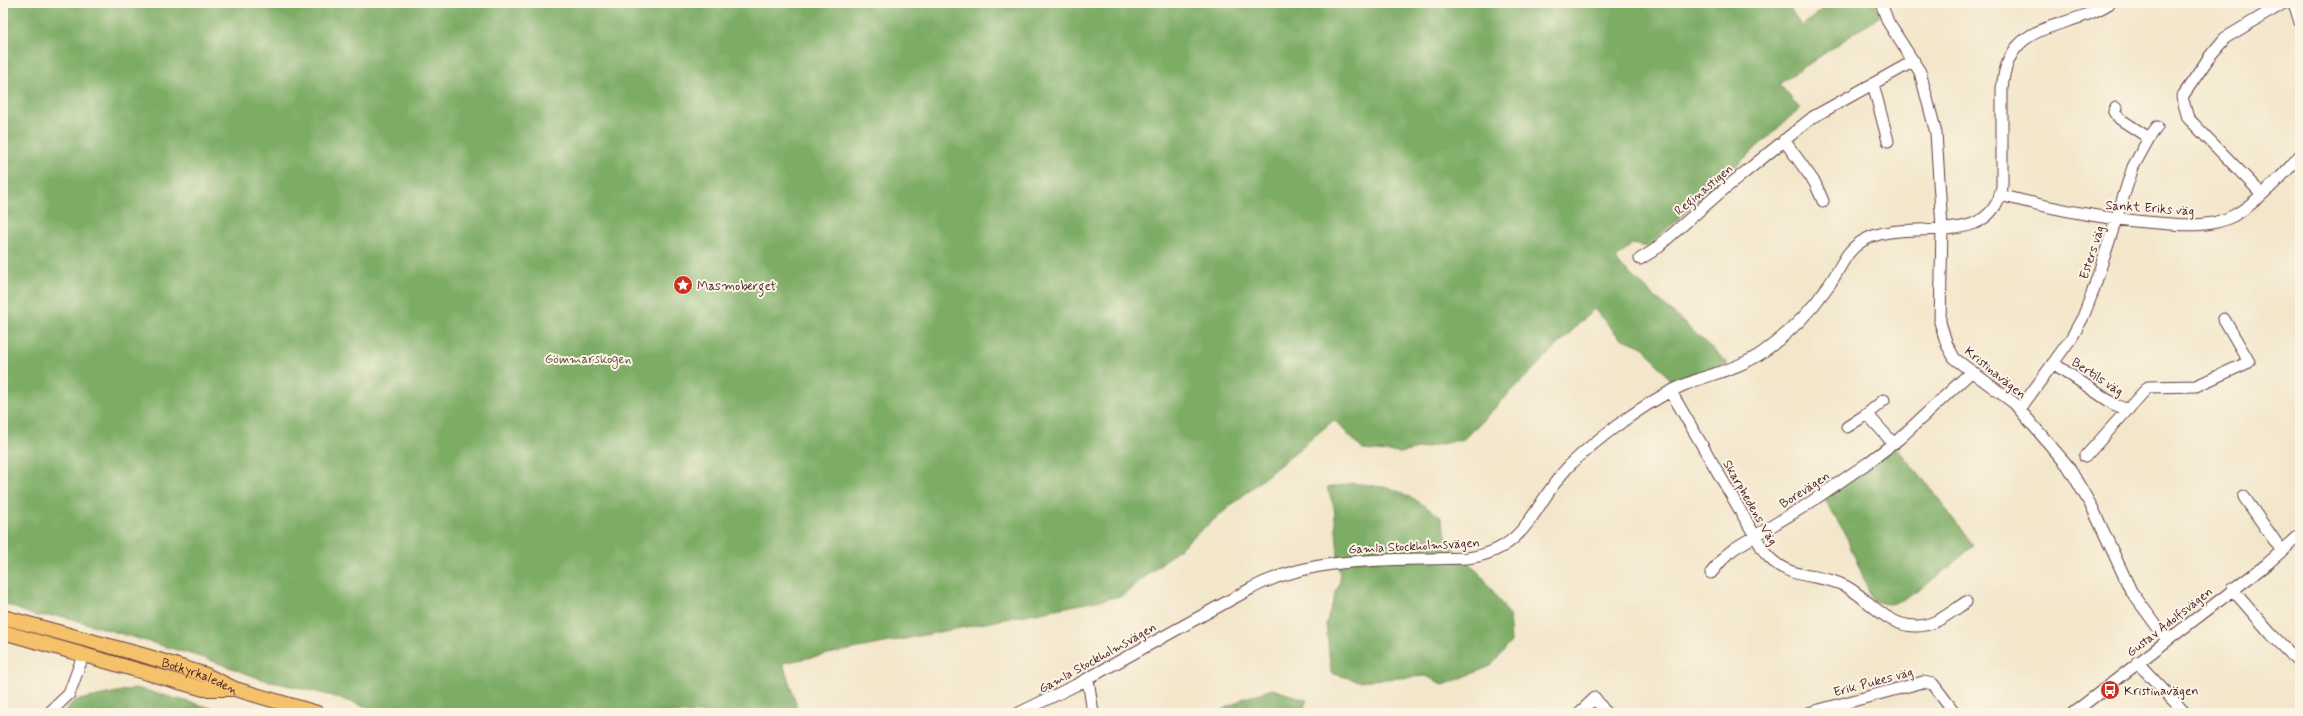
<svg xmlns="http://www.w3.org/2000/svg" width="2303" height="716" viewBox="0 0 2303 716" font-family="Mynerve,sans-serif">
  <rect width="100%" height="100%" fill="#fcf5e5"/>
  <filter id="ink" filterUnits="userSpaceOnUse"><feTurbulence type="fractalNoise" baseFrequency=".025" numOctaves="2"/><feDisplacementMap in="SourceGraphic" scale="8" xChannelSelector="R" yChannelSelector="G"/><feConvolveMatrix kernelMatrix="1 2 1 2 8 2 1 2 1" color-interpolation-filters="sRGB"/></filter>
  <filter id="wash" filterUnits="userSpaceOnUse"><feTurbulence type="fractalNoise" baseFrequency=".012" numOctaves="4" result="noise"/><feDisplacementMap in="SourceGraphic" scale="16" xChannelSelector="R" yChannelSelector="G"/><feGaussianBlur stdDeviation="0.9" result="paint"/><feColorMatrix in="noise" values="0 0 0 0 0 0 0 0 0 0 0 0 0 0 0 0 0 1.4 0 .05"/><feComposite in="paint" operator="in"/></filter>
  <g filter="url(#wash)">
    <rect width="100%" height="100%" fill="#f3e7cb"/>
    <!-- forest -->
    <path fill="#7dac65" stroke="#646648" d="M 3,3 L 1786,3 L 1802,26 L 1830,3 L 1875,3 L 1880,16 L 1779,84 L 1800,108 L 1647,247 L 1632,244 L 1616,259 L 1623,268 L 1728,363 L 1673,384 L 1645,348 L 1619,337 L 1594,309 L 1464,439 L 1400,453 L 1363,450 L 1334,420 L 1122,596 L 783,663 L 799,713 L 386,713 L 329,695 L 261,679 L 207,659 L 61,616 L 35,616 L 3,603 Z
      M 1894,445 L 1933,491 L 1973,546 C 1958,559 1908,604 1889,604 C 1884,604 1878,602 1873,601 L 1847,538 L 1824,498 Z
      M 1353,483 L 1390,488 L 1413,498 L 1440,516 L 1449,544 L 1483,577 L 1509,615 L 1511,642 L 1491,666 L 1444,685 L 1426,676 L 1358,681 L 1331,673 L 1326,624 L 1340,580 L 1334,506 L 1327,488 Z
      M 136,688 L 231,713 L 62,713 L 74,701 Z
      M 1272,689 L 1307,700 L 1302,713 L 1218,713 L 1242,699 Z"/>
  </g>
  <g filter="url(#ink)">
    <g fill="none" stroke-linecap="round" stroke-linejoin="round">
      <!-- minor casing -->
      <g stroke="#633d43" stroke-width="13">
        <path id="minor" d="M 1881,3 L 1888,22 L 1920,72 L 1936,133 L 1942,228 L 1940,322 L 1947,345 L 1955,359 L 2014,403 L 2068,466 L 2093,509 L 2131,591 L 2167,640
          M 2294,3 L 2300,22
          M 1873,84 L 1888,141
          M 2149,138 L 2157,127
          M 1784,140 L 1815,183 L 1823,201
          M 2261,193 L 2188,118 L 2182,97 L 2210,56 L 2225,38 L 2284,3
          M 2000,195 C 2054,209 2102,219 2158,223 C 2182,225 2210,228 2233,216 C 2254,205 2285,174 2300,155
          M 1640,259 L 1653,251 L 1717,195 L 1813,117 L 1914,61
          M 2053,363 L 2115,405 L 2128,410
          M 1671,392 L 1765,553 C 1790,583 1819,571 1847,587 C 1870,600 1887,626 1915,626 C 1934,627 1951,612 1966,602
          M 2020,409 L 2072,337 L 2083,317 L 2092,294 L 2133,167 L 2149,138 L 2120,119 L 2114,112 L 2116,108
          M 1867,414 L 1894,444
          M 1847,427 L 1867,414 L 1884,400
          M 2085,457 L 2148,387 L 2196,386 L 2249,362 L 2224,319
          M 2244,497 L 2282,551
          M 1711,573 L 1725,556 L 1735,548 L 1805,506 L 1869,462 L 1899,439 L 1971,372
          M 2232,589 L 2271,634 L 2300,663
          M 2137,662 L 2185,713
          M 1088,679 L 1093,713
          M 49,713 L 69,694 L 83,656
          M 1019,713 L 1076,685 L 1252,588 C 1318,554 1395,561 1467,558 C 1531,550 1534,499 1572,463 C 1600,436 1649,400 1684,385 C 1710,374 1741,368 1763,352 C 1787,335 1810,312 1826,289 C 1835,278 1840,265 1848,254 C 1886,203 1988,262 2002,187 L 2002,89 C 2008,17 2064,33 2110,3
          M 1579,713 L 1595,698 L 1606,713
          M 1808,713 L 1923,682 L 1933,684 L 1955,713
          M 2073,713 L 2267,564 L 2300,535"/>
      </g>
      <!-- major casing -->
      <g stroke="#633d43" stroke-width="16">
        <g id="major">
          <path id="s1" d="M 3,617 L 146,656 L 206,675 L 235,689 L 317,713"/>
          <path d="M 3,632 L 204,689 L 231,689"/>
        </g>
      </g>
      <!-- minor -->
      <use href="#minor" stroke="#fff" stroke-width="11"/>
      <!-- major -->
      <use href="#major" stroke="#f5c16b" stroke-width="14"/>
    </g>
  </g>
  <!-- icons -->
  <defs>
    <g id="sight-disc" transform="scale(1)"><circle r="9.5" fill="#c8321e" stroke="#fcf5e5"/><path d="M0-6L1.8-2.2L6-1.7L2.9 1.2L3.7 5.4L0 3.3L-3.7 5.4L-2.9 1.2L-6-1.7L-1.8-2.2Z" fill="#fff"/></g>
    <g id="bus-disc" transform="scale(1)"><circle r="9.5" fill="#c8321e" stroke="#fcf5e5"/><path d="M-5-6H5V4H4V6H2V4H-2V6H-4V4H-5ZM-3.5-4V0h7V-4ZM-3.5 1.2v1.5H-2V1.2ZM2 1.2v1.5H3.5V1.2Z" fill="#fff"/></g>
  </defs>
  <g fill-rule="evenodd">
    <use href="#sight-disc" x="683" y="285"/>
    <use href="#bus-disc" x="2110" y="690"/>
  </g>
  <g text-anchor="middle" stroke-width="4" stroke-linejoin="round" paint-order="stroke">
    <!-- street labels -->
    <g font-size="13" fill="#4a1f2b" stroke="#fcf5e5">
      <text transform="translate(1703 189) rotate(-40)" y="5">Reginastigen</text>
      <text transform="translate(2150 207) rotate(4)" y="5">Sankt Eriks väg</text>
      <text transform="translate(2091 252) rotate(-72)" y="5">Esters väg</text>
      <text transform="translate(1996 372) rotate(39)" y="5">Kristinavägen</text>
      <text transform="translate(2098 376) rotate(33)" y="5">Bertils väg</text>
      <text transform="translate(1804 489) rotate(-33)" y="5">Borevägen</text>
      <text transform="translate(1751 502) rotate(60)" y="5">Skarphedens Väg</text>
      <text transform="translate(1414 545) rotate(-3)" y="5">Gamla Stockholmsvägen</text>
      <text transform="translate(2169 621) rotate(-38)" y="5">Gustav Adolfsvägen</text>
      <text transform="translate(1097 657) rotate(-29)" y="5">Gamla Stockholmsvägen</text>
      <text dy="5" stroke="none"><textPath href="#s1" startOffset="206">Botkyrkaleden</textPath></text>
      <text transform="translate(1873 681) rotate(-15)" y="5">Erik Pukes väg</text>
    </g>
    <!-- poi labels -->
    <g font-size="13" fill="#4a1f2b" stroke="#fcf5e5" text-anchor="start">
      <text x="697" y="290">Masmoberget</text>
      <text x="2124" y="695">Kristinavägen</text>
    </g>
    <!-- park labels -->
    <g font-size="13" fill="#635141" stroke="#fcf5e5">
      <text x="588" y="363">Gömmarskogen</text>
    </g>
  </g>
  <!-- margin -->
  <rect width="2303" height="716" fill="none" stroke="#fcf5e5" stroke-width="16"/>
</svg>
